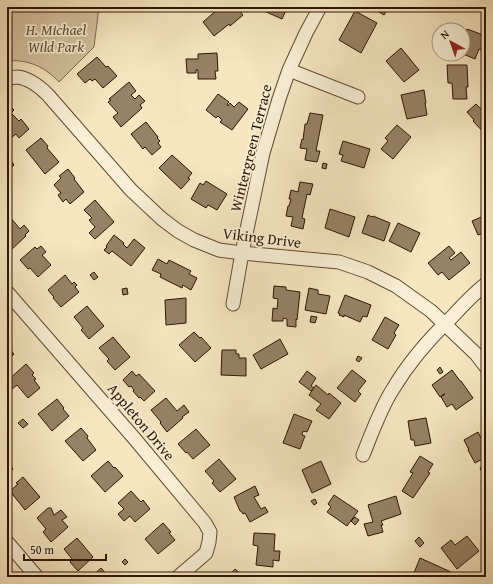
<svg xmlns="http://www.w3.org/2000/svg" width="493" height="584" viewBox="0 0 493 584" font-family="'Gentium Book Plus',serif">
  <rect width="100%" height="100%" fill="#f6e7c0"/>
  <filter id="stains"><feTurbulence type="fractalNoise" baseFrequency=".005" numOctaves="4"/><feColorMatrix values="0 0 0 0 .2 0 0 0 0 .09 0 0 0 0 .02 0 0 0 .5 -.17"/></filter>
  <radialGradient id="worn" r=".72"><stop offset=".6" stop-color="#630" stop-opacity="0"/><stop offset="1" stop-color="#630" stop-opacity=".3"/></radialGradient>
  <!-- green -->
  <path fill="#d4c3a0" stroke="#816c52" d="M 7,7 L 99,7 L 94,47 L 59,82 C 45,67 28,59 7,61 Z"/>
  <!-- building -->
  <path fill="#968266" stroke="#2e1504" d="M 223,7 L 236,7 L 243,15 L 230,26 L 229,24 L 214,36 L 203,22 L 218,9 L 219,10 Z
    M 263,7 L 286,7 L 287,8 L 282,19 L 262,10 Z
    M 371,7 L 389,7 L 384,15 Z
    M 355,11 L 377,23 L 361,53 L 339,40 Z
    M 467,29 L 486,36 L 486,52 L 479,49 L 475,59 L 463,54 L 463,39 Z
    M 401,48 L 419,70 L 404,82 L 386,61 Z
    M 217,53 L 218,71 L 215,71 L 216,79 L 198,79 L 198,70 L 196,70 L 196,73 L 187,73 L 186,59 L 198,59 L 198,54 Z
    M 97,57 L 106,67 L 108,66 L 117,76 L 103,88 L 95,79 L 92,81 L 90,79 L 85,83 L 77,74 Z
    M 447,65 L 467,65 L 468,87 L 466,87 L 467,99 L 453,99 L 452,83 L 448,83 Z
    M 129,82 L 136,91 L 131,95 L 135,99 L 139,95 L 145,101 L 140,105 L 142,108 L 121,127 L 113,117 L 118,113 L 108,102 L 111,100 L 109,99 Z
    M 424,90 L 426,103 L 425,103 L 427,115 L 407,119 L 401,95 Z
    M 218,94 L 229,102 L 227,104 L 228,106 L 230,103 L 234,107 L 239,102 L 248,109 L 232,130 L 220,122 L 222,120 L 218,116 L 216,118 L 206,110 Z
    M 8,104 L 14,110 L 11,113 L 19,121 L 21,119 L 29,129 L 19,138 L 16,134 L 11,138 L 7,134 L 7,105 Z
    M 476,104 L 483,111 L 484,110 L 486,112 L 486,135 L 473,121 L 474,120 L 467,112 Z
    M 310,113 L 323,115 L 316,151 L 320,151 L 317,162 L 305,160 L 307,149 L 300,148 L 302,139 L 303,140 L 305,124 L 307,124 Z
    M 146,122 L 158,137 L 157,138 L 160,141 L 158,143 L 161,147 L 152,155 L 145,147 L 143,149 L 131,134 Z
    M 397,125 L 411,137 L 393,159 L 381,149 L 388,141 L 385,138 Z
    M 41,138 L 48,146 L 47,148 L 59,162 L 45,174 L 26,150 Z
    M 343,141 L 370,149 L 364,168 L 341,161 L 343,155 L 339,154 Z
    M 172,155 L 192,173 L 188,178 L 190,179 L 181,189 L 164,173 L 159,168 Z
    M 12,162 L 14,165 L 10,169 L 8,165 Z
    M 323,163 L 327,164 L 326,169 L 322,168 Z
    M 68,169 L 75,178 L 74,179 L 84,192 L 70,204 L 66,199 L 63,202 L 58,195 L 61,193 L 54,185 L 61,178 L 59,176 Z
    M 206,181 L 227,194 L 217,210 L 208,205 L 206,208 L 191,199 L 200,183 L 203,185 Z
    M 300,182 L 313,184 L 310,195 L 307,194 L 302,218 L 305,219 L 303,229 L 291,226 L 293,217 L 286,216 L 288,206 L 289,206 L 291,199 L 289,199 L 291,190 L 298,192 Z
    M 95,200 L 114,222 L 95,239 L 89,233 L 95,227 L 89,220 L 92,218 L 84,210 Z
    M 330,209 L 355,217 L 349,237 L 325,228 Z
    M 368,215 L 372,217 L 373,216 L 390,223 L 384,241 L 362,233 Z
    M 486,215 L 486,232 L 478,235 L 472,221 Z
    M 10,217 L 20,229 L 24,225 L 29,231 L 25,235 L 26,236 L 11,250 L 7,245 L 7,219 Z
    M 398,223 L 420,233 L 411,252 L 389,241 Z
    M 114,235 L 124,243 L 123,244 L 127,248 L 134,239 L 145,248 L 131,266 L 112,251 L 109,254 L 104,250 L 107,247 L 106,246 Z
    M 41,246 L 46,252 L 42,255 L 51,265 L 38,277 L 30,268 L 28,269 L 20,260 L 35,247 L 37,249 Z
    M 449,246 L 455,253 L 449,258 L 451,260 L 461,252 L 470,263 L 449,280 L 442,272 L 438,275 L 428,263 Z
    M 158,259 L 167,264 L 169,260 L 191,271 L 189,274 L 197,278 L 191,290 L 183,285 L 182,288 L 160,277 L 161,274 L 152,270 Z
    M 94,272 L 98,277 L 94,280 L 90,275 Z
    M 65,275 L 72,284 L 74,282 L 77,285 L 75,287 L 79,292 L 61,307 L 53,298 L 54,297 L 48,290 Z
    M 274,286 L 286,287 L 286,290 L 300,292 L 297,320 L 296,319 L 296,327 L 287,326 L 287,319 L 283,318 L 283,321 L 272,321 L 273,308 L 277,309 L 278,299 L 273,298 Z
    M 127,288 L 128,294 L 123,295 L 122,289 Z
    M 309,288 L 318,290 L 318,294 L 330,296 L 326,314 L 305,310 Z
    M 345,295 L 371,305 L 367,317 L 363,316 L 360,322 L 344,315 L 344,317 L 339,315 L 340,314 L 338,313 Z
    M 186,298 L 186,323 L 166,325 L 165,300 Z
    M 87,306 L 104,326 L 89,339 L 81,330 L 83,328 L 74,317 Z
    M 311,316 L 317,317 L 315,323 L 310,322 Z
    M 385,317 L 399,325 L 394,333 L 396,335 L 388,349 L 372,340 Z
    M 194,332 L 200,338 L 201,337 L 211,348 L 195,362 L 179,345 Z
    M 113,337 L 130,357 L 115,370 L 107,361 L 109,359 L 99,348 Z
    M 280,339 L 288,354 L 261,369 L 253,355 Z
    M 7,346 L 14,354 L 7,360 Z
    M 222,350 L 236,350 L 236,354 L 239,354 L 239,358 L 246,358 L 246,376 L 221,375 Z
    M 358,356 L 362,358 L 359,362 L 356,360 Z
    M 26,364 L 34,373 L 32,375 L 36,379 L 34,380 L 40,388 L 28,398 L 17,385 L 12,389 L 7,383 L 7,381 Z
    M 440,367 L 443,372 L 440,374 L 437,370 Z
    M 352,370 L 366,381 L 358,391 L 361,394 L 355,402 L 337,388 Z
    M 452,370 L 460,381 L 461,381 L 473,398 L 456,410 L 452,404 L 447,407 L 441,397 L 445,394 L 444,394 L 440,397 L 432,385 Z
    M 132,371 L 136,376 L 139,374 L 155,391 L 144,401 L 140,397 L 139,398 L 133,391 L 134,390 L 131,386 L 129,387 L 123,380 Z
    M 307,371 L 316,378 L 311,386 L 314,388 L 311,391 L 299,382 Z
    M 316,385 L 328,395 L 329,393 L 341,403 L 329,419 L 316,410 L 321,404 L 309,395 Z
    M 166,398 L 177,411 L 184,405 L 189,412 L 182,417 L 183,418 L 167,432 L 160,423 L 161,422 L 151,410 Z
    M 57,399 L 64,408 L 63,409 L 69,416 L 52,431 L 38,414 Z
    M 294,414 L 312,421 L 307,432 L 303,431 L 302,435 L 305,436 L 300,449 L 283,443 Z
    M 426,418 L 431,443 L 415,446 L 414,440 L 411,440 L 408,421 Z
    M 23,419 L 28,424 L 23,428 L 18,423 Z
    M 81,428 L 88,436 L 87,438 L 96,450 L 83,461 L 65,441 Z
    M 196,429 L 210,445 L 193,459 L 187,452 L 186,453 L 178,444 Z
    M 478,432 L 483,442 L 486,441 L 486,457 L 475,463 L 468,450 L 469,450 L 464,440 Z
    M 420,456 L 433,464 L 428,472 L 430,473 L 413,498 L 402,491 L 413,473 L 410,472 Z
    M 219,459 L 236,479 L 220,492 L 212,483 L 214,481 L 205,471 Z
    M 108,461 L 114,468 L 115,467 L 123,476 L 105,492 L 91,476 Z
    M 321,461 L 331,484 L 312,493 L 302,470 Z
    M 7,462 L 13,469 L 7,473 Z
    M 486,465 L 486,492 L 481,480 L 485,479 L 480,468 Z
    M 23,477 L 40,497 L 25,510 L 10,491 L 18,484 L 16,483 Z
    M 255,486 L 259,495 L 254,497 L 261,509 L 265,507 L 268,512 L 250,522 L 245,513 L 243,514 L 241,511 L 240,511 L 234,497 Z
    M 131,491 L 141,502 L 143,500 L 150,509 L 135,522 L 130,516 L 124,521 L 118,514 L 124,509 L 118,503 Z
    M 334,495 L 358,511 L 347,526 L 327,512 L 331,507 L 328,504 Z
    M 396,496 L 401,514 L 381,521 L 383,525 L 381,525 L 383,532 L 368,536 L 364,524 L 373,522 L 368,505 Z
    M 315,499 L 317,503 L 314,505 L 311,501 Z
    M 48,508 L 51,508 L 54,515 L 61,510 L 67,517 L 62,520 L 68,527 L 51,542 L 43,532 L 46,529 L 37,518 Z
    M 355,517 L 359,520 L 355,525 L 351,521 Z
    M 163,523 L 171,532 L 169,533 L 175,540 L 158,554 L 145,539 Z
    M 254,533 L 275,534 L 274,551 L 280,551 L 279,561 L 273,560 L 273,567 L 256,565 L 258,546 L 253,545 Z
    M 467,536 L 479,551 L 457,569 L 441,548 L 451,540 L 455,545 Z
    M 419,537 L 424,543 L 420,547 L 415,541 Z
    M 77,538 L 93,557 L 78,571 L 70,562 L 72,559 L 64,549 Z
    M 420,558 L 451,572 L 448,577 L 424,577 L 414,573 Z
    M 125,559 L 128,562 L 125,565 L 122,562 Z
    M 101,568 L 109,577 L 91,577 Z
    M 235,569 L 244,577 L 228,577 Z"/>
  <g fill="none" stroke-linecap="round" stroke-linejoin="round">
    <!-- minor casing -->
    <g stroke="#604a33" stroke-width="15">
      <path id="minor" d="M 289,70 L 358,97
        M 7,78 C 10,78 14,77 17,77 C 29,78 40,87 48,95 L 131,190 L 162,219 L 178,231 L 194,240 L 219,250 L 242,253 L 339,262 L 368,272 L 396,286 L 431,311 L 476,354 L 486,367
        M 7,292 L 134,438 L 205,523 L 210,532 L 209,542 L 206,553 L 178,577
        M 233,304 L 242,253 L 263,153 L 279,99 L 289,70 L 306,33 L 320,7
        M 363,455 C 372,433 380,409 393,389 C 409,362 429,339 451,318 C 462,306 473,294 486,284
        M 7,542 L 37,577"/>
    </g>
    <!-- minor -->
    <use href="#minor" stroke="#f9efd6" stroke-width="13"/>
  </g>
  <g text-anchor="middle" stroke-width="3.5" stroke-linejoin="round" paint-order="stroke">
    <!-- park labels -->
    <g font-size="15" font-style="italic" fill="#604933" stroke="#f9efd6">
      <text x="56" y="35">H. Michael<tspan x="56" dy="17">Wild Park</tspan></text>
    </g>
    <!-- street labels -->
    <g font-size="15" fill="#2e1504" stroke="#f9efd6">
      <text transform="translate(251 148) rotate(-76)" y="5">Wintergreen Terrace</text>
      <text transform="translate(262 238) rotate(7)" y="5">Viking Drive</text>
      <text transform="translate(141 422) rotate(50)" y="5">Appleton Drive</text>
    </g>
  </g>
  <!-- margin -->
  <rect width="493" height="584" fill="none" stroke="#f6e7c0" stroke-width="24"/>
  <rect x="8" y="8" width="477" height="568" fill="none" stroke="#2e1504" stroke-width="2"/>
  <rect x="12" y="12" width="469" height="560" fill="none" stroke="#2e1504"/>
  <!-- north arrow -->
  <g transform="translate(451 42) rotate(320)"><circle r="19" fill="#f9efd6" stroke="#a89882"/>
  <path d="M0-3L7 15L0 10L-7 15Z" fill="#8f2418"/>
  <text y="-6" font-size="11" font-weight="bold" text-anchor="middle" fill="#2e1504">N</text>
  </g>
  <!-- scale -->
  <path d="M24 554v6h82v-6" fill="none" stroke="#2e1504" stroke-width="2"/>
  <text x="30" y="554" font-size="12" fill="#2e1504" stroke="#f9efd6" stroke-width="3" paint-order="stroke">50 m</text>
  <rect width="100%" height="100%" filter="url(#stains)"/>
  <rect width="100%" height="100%" fill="url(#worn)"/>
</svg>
